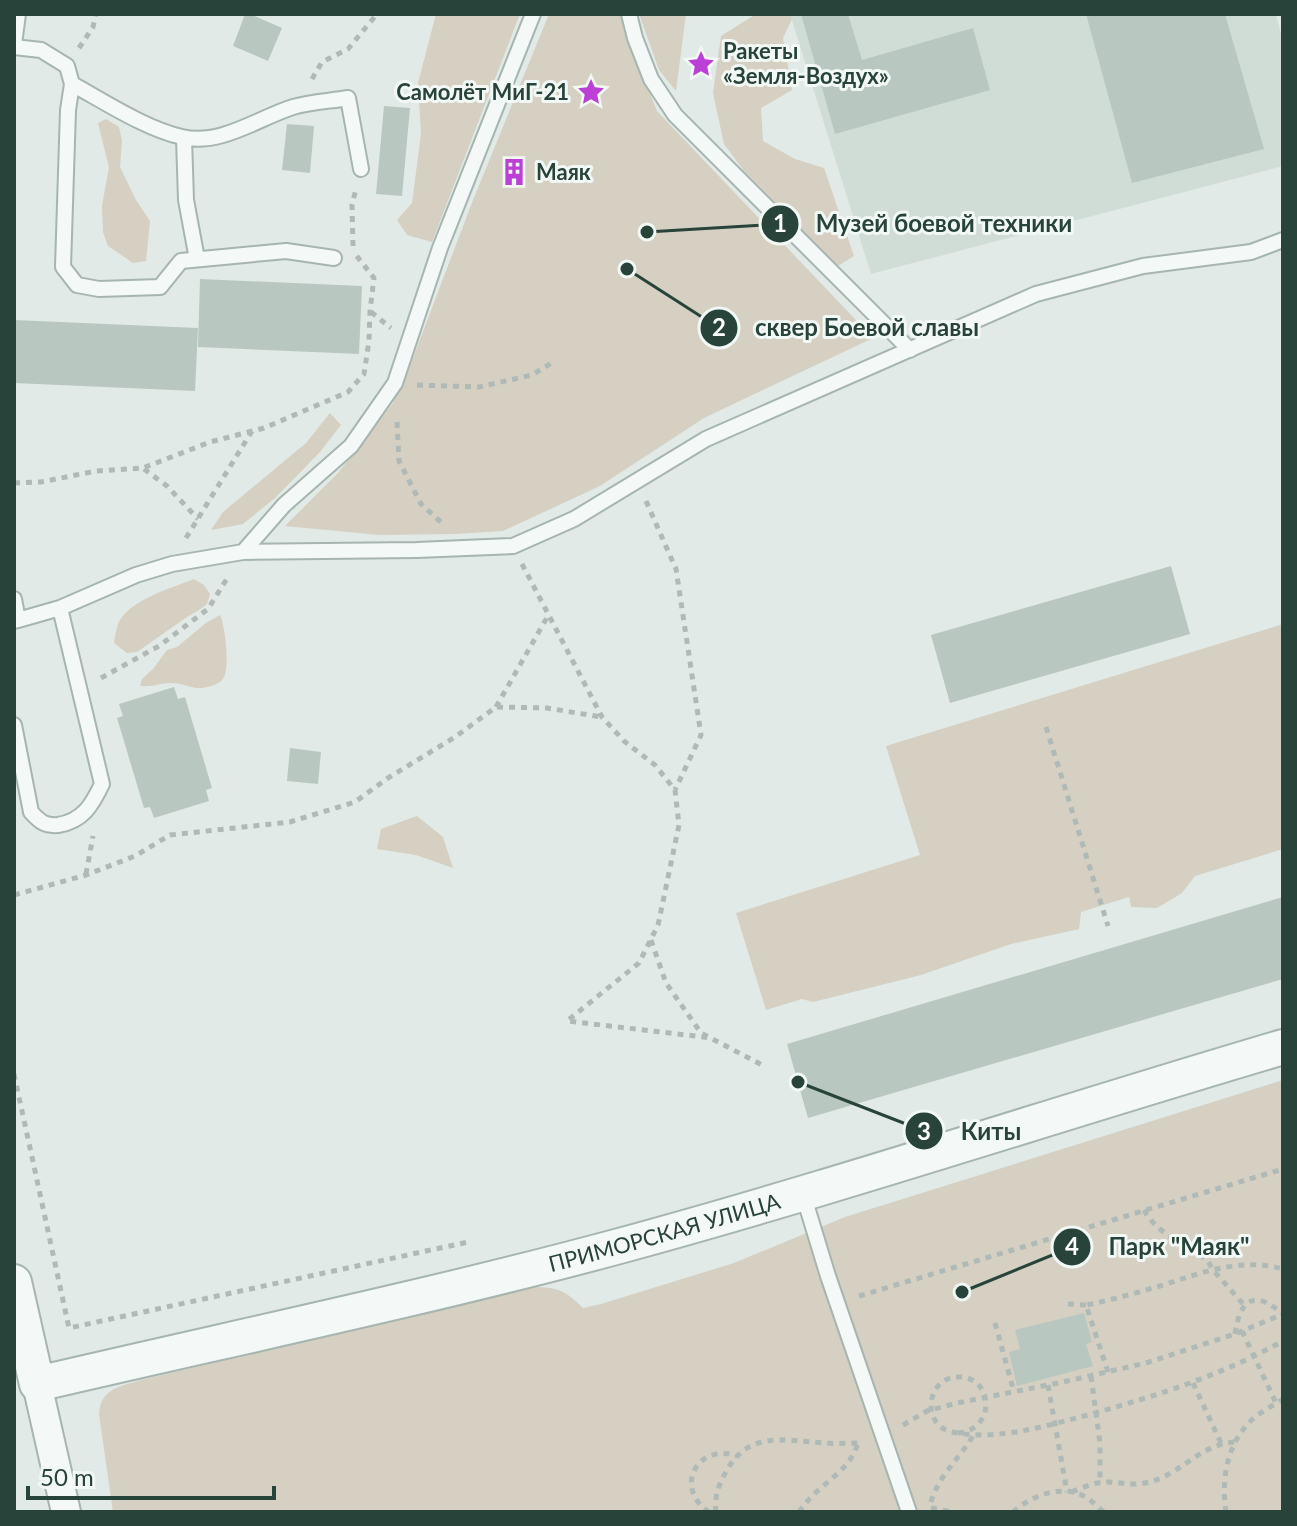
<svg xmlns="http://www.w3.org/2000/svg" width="1297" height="1526" viewBox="0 0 1297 1526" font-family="Lato,sans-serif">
  <rect width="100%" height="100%" fill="#e1eae7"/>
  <!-- built -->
  <path fill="#cfddd6" d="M 790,14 L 1276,14 L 1283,41 L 1283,166 L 871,274 Z"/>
  <!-- green -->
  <path fill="#d5d0c1" d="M 436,14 L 520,14 L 432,242 L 407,235 L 397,220 L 412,203 L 421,134 L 418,83 Z
    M 549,14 L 620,14 L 626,33 L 657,111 L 873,338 L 704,418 L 600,486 L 503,531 L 455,534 L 379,535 L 285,526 L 338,473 L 393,403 L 411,363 L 473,200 Z
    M 639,14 L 686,14 L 676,91 L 659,70 Z
    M 756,14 L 790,14 L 792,19 L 783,38 L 792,90 L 761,108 L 763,141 L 795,159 L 824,168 L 854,256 L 838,266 L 744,171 L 724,144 L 713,93 L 721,36 Z
    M 106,119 L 119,127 L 122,141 L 120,167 L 136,200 L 150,221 L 146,261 L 133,263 L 108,246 L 103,232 L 102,206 L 109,167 L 98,123 Z
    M 330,413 L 341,425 L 320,452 L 275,498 L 243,524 L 211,530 L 223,512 L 306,443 Z
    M 194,579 L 204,585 L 210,594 L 207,604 L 199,610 L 187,617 L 137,652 L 127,653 L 114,643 C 115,637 116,630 118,624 C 128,600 172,588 194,579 Z
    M 220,615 C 225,626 230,666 224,677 C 221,684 210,687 202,688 C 192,689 182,683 171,683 C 160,683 154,687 140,686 L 142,679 L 153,669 L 167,650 L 177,647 L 206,623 Z
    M 1283,624 L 1283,849 L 1195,876 L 1182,893 L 1157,908 L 1131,907 L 1129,897 L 1081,912 L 1079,929 L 1011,944 L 921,975 L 813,1002 L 802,999 L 766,1010 L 736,913 L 920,855 L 886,746 Z
    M 417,816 L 443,837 L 453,868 L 416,855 L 377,849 L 381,829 Z
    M 1283,1080 L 1283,1512 L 113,1512 L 99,1414 C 101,1388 119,1387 141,1380 L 532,1287 C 558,1287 565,1290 583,1308 L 601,1304 L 734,1263 L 845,1217 Z"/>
  <!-- building -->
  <path fill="#b8c8c1" d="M 245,14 L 250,14 L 282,28 L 268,61 L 233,46 Z
    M 801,14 L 848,14 L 862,60 L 973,28 L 990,90 L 835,134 Z
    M 1086,14 L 1225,14 L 1264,149 L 1132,183 Z
    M 384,106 L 410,108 L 402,196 L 376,194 Z
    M 287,124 L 314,126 L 310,173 L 282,170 Z
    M 200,279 L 362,286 L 359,354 L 198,347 Z
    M 14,320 L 198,328 L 195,391 L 14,383 Z
    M 1171,566 L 1190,634 L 950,703 L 931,635 Z
    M 174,687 L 178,699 L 185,697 L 212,788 L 206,790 L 209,801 L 154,818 L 150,807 L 144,808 L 117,718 L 123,716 L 119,704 Z
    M 290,748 L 321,752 L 318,784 L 287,781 Z
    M 1283,897 L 1283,979 L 808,1118 L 787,1044 Z
    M 1084,1313 L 1092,1342 L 1086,1344 L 1093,1366 L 1017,1386 L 1009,1352 L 1020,1349 L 1015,1330 Z"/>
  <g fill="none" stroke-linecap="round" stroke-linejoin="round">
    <!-- service casing -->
    <g stroke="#a6b5af" stroke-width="18">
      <path id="service" d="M 629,14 L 635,38 L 651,79 L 675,115 L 910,350
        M 14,44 L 18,14
        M 14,47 L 41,50 L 67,66 L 72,84 L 68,110 L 63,267 L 77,285 L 99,289 L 160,287 L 181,261 L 286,251 L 334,258
        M 72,84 C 105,102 146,129 182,137 C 221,146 258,118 293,107 C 310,102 330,101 348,98 L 361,169
        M 184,138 L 186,200 L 197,259
        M 243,552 L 417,550 L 513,546 L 574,519 L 706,439 L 1036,294 L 1143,266 L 1251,252 L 1283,240
        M 14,599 L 18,620 L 14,621
        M 18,620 L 60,608
        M 14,725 L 31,812 C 40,822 45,826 58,825 C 83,821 92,805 102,784 L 60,608 L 136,575 L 172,564 L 243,552 L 284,505 L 351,446 L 395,383 L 440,248 L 533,14
        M 803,1194 L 828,1276 L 909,1512"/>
    </g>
    <!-- minor casing -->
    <g stroke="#a6b5af" stroke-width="32">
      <path id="minor" d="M 37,1384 L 66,1512"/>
    </g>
    <!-- tertiary casing -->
    <g stroke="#a6b5af" stroke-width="38">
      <g id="tertiary">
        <path id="s1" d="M 14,1282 L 37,1384 C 229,1339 422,1299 612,1248 C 837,1187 1059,1113 1283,1047"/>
      </g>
    </g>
    <!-- path -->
    <path stroke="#afbab6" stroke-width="5" stroke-dasharray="6 6" stroke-linecap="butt" d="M 79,48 L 93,27 L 96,14
      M 312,79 L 322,62 L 348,49 L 377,14
      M 353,246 L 352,205 L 356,189
      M 371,312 L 391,328
      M 417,385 L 479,387 L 532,375 L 553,362
      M 397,422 L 399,461 L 421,504 L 444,525
      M 144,469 L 167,486 L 198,519
      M 14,483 L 41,482 L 96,471 L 143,468 L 210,442 L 264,428 L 348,392 L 364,374 L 369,341 L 370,311 L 374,278 L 356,255
      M 646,501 L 676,569 L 701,735 L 675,790
      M 186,538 L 252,431
      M 522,564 L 602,717 L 624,741 L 655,765 L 675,790 L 679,825 L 658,925 L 639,963 L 567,1021 L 712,1038
      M 101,678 L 159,646 L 208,609 L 228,577
      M 496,707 L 549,614
      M 1046,727 L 1108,926
      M 86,874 L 93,836
      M 14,895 L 86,875 L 135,856 L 170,835 L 290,822 L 355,802 L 388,778 L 455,737 L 496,707 L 547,708 L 601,717
      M 651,940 L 666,983 L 701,1033 L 766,1067
      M 14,1074 L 69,1328 L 468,1242
      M 1144,1210 C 1158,1236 1187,1243 1208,1261 L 1213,1270 L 1244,1305
      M 859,1296 L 1283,1169
      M 1068,1304 L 1086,1305
      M 995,1323 L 1014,1392
      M 1242,1331 L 1276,1403
      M 1235,1334 C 1240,1299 1254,1289 1283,1314
      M 1108,1372 L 1086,1305 C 1111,1300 1136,1293 1160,1286 C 1201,1273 1240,1257 1283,1269
      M 1091,1376 L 1100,1443 L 1100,1483
      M 1193,1383 L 1221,1443
      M 1048,1385 L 1067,1492
      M 903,1425 L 927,1411 L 957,1403 L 1063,1382 L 1146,1363 L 1235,1334 L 1283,1314
      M 958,1433 C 998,1429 993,1374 956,1377 C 925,1380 922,1426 952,1432 C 995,1441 1042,1427 1084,1416 C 1153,1397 1220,1376 1283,1341
      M 1072,1492 C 1083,1487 1095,1482 1108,1482 C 1120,1482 1133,1486 1145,1483 C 1181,1476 1197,1445 1235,1442
      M 931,1502 C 939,1475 959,1459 973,1436
      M 931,1508 L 953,1512
      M 709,1512 C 673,1488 697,1442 738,1456
      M 716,1512 C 714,1497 719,1483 727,1470 C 749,1431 785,1440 823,1443 C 835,1444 848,1443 861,1443
      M 799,1512 C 817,1484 849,1474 858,1443
      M 1013,1512 C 1031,1496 1060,1484 1084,1496 C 1091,1499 1097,1507 1104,1512
      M 1226,1512 C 1221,1477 1227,1441 1255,1417 C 1264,1410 1274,1405 1283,1399"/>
    <!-- service -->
    <use href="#service" stroke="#f4f8f7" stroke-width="14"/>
    <!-- minor -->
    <use href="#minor" stroke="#f4f8f7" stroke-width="28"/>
    <!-- tertiary -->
    <use href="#tertiary" stroke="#f4f8f7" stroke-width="34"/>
  </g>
  <!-- icons -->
  <defs>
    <g id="sight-bare" transform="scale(2.16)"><path d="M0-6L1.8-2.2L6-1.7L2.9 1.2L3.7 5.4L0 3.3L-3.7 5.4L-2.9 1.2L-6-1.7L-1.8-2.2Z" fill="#bd40d6" stroke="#f1f8f5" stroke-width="2.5" paint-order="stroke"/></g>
    <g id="building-bare" transform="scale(2.16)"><path d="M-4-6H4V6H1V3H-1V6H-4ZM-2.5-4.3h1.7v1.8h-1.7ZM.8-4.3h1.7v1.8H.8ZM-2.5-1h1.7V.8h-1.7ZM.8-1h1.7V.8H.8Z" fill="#bd40d6" stroke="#f1f8f5" stroke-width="2.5" paint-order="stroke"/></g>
  </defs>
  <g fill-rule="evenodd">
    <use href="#sight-bare" x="701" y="64"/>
    <use href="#sight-bare" x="591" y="92"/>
    <use href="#building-bare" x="514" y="172"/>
  </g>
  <g text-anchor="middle" stroke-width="6" stroke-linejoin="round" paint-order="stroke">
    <!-- poi labels -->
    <g font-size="22" font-weight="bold" fill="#284339" stroke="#f1f8f5" text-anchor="start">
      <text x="723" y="59">Ракеты<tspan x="723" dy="25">«Земля-Воздух»</tspan></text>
      <text x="569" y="100" text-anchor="end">Самолёт МиГ-21</text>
      <text x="536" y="180">Маяк</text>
    </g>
    <!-- street labels -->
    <g font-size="22" fill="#284339" stroke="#f1f8f5">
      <text dy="8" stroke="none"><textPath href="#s1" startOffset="750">ПРИМОРСКАЯ УЛИЦА</textPath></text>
    </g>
  </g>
  <!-- callouts -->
  <path fill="none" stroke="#284339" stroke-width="3" d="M647 232L780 224M627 269L719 328M798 1082L924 1131M962 1292L1072 1247"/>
  <g fill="#284339" stroke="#f1f8f5" stroke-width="3">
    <circle cx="647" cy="232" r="8"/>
    <circle cx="627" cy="269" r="8"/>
    <circle cx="798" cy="1082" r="8"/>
    <circle cx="962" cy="1292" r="8"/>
    <circle cx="780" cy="224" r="20"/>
    <circle cx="719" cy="328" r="20"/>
    <circle cx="924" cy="1131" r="20"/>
    <circle cx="1072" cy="1247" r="20"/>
  </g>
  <g font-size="24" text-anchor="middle" font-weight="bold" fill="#fff">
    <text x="780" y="232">1</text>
    <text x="719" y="336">2</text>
    <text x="924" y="1140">3</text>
    <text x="1072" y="1255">4</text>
  </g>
  <g font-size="24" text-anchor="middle" font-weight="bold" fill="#284339" stroke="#f1f8f5" stroke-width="6" stroke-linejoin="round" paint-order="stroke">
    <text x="944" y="232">Музей боевой техники</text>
    <text x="867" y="336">сквер Боевой славы</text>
    <text x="991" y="1140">Киты</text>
    <text x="1179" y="1255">Парк "Маяк"</text>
  </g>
  <!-- border -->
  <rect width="1297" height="1526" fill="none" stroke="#284339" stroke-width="32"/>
  <!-- scale -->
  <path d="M28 1486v12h246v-12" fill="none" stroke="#284339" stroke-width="4"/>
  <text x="40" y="1486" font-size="24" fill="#284339" stroke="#f1f8f5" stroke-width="6" paint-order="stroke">50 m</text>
</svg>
